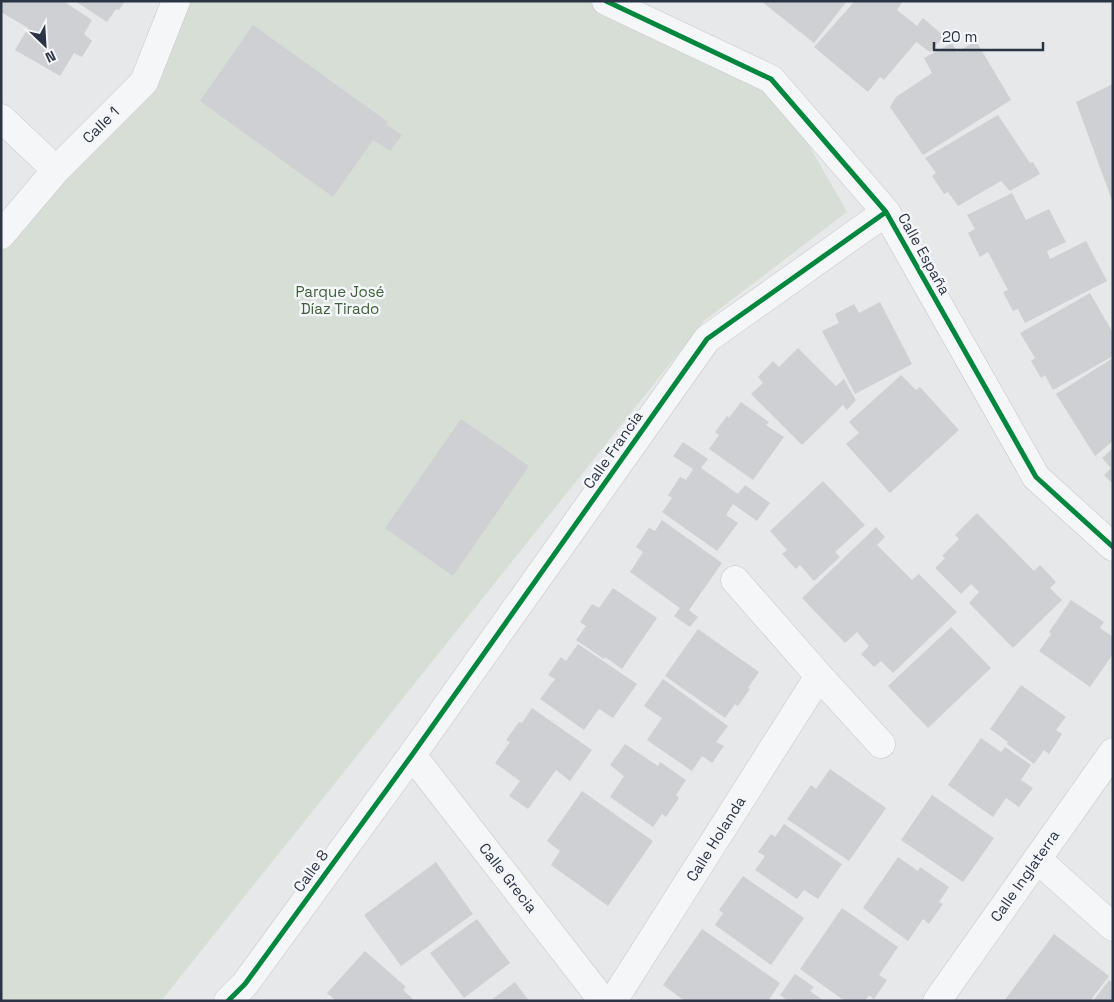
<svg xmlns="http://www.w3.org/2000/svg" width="1114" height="1002" viewBox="0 0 1114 1002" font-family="'Space Grotesk',sans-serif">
  <rect width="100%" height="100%" fill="#e6e8ea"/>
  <!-- green -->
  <path fill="#d6ded6" d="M 176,1 L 606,1 L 771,79 L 847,212 L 705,320 L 161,1001 L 1,1001 L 1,250 L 154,55 Z"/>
  <!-- building -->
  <path fill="#ced0d3" d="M 1,1 L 63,1 L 92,20 L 84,34 L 92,41 L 82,57 L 74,53 L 60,76 L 15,50 L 28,28 L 1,12 Z
    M 75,1 L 125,1 L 119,10 L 116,9 L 107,22 Z
    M 761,1 L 847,1 L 814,43 Z
    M 855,1 L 903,1 L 897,10 L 917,26 L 923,18 L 944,36 L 930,52 L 916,42 L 884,80 L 880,77 L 868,92 L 814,47 Z
    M 253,25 L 388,122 L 386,124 L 402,135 L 390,151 L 373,140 L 333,197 L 200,101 Z
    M 976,41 L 1011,100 L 923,155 L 890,107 L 896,97 L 932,73 L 924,58 L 952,43 L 957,52 Z
    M 1113,84 L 1113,203 L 1076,102 Z
    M 998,115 L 1030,163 L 1033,162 L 1040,174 L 1010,191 L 1001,181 L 958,206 L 948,192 L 944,194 L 932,176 L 936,173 L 925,158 Z
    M 1012,193 L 1026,220 L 1049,209 L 1066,242 L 1047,251 L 1050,259 L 1086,241 L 1107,281 L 1025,323 L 1018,309 L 1013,311 L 1003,292 L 1008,290 L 988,252 L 980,257 L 968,233 L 975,229 L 967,215 Z
    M 1090,293 L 1113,333 L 1113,356 L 1053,390 L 1045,375 L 1041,378 L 1031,361 L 1035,358 L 1020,333 Z
    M 880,302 L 912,364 L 855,394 L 822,331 L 839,323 L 835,314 L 854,304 L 859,313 Z
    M 798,348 L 836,386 L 844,379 L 856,400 L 847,410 L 843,405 L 802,445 L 751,394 L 763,383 L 758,377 L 773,361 L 779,367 Z
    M 1113,358 L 1113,441 L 1095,456 L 1056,394 Z
    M 901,375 L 916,390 L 920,387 L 959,430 L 890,493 L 846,444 L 859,433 L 849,422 Z
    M 741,402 L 769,422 L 766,425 L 784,437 L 753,480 L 709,449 L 719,435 L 715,432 L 727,416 L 729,418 Z
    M 461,419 L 529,466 L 453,576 L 385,528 Z
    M 683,442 L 708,459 L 701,468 L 738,494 L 745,485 L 770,503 L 757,521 L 733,504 L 726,515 L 738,523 L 717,551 L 662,512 L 672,498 L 668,495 L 680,477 L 686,480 L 693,469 L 673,456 Z
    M 1113,448 L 1113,484 L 1104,475 L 1111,468 L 1102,458 Z
    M 823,481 L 865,525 L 835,552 L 840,557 L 814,581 L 800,565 L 796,569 L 782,554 L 787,550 L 770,531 Z
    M 977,513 L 1034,571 L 1040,565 L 1056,582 L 1050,588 L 1062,600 L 1013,648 L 969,603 L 979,592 L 971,584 L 961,594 L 935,568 L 945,558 L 942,556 L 959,539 L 955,535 Z
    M 662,520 L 722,563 L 689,610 L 698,617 L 690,627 L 674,616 L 680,608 L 630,572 L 643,552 L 636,547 L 649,528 L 655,531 Z
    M 876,527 L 885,537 L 877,545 L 912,580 L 919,574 L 957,612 L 893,673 L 881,661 L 874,667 L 861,654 L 869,646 L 857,632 L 845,643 L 802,598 Z
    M 613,588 L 657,618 L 622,669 L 605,657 L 604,659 L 576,640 L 586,626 L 580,622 L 592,604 L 599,608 Z
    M 1071,600 L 1104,622 L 1100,628 L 1113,637 L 1113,654 L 1090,687 L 1039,651 L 1051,634 L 1049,632 Z
    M 951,627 L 991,668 L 928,728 L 888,686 Z
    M 698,629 L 759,672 L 748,688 L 750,689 L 738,706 L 735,704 L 725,718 L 665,676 Z
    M 578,644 L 637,684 L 613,718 L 599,709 L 584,730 L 540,699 L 555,679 L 548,675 L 561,657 L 566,661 Z
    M 663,679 L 728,726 L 716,742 L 724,746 L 712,763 L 702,756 L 692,771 L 647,740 L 662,718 L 644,706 Z
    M 1021,685 L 1066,717 L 1056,730 L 1062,734 L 1049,754 L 1044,750 L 1034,764 L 1007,744 L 1008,742 L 990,729 Z
    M 532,708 L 592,750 L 570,781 L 556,770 L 528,809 L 509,796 L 520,781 L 495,763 L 510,742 L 506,740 L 519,722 L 522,723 Z
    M 981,738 L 1001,752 L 1005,747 L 1031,765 L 1021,780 L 1033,788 L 1019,807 L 1006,798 L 993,817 L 948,785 Z
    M 625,744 L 658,766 L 660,762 L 686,780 L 676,795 L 679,798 L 666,817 L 662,814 L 653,827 L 610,797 L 624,776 L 610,765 Z
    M 830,769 L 886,808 L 849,861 L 787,819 L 811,785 L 816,789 Z
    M 582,791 L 653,841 L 608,906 L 551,865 L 560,851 L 547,841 Z
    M 932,795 L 994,838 L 963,882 L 901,840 Z
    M 784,824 L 842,864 L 818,899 L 804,890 L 797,899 L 755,870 L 765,856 L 758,852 L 771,834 L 775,837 Z
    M 898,857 L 918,871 L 920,867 L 949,887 L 939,902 L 943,904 L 929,924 L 923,919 L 908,941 L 863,908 Z
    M 436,862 L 473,914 L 401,966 L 364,915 Z
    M 743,876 L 804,918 L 771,965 L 715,925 L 723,913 L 719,910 Z
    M 842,908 L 898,947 L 879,975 L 887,980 L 874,999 L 869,995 L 865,1001 L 845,1001 L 800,969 Z
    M 477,919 L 510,963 L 464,998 L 430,953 Z
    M 702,929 L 780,983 L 768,1001 L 685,1001 L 663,985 Z
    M 1054,934 L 1109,976 L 1090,1001 L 1004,1001 Z
    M 365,951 L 406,987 L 403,990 L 415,1001 L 336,1001 L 327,993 Z
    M 795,974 L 814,987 L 810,991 L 824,1001 L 788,1001 L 780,995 Z
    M 1109,980 L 1113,983 L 1113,1001 L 1093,1001 Z
    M 515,982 L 529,1001 L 490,1001 Z"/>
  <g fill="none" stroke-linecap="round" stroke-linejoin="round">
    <!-- minor casing -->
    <g stroke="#c4c6c8" stroke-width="29">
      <path id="minor" d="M 606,1 L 771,79 L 886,212 L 1036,477 L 1113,547
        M 1,118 L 56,170
        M 1,235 L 56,170 L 144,82 L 176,1
        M 735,580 L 819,676 L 881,744
        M 412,755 L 603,1001
        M 1037,859 L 1113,927
        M 228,1001 L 245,984 L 412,755 L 707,339 L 886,212
        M 613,1001 L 819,676
        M 937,1001 L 1113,752"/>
    </g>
    <!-- minor -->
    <use href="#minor" stroke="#f5f6f7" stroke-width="28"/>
    <!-- cycleway casing -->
    <g stroke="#f4f6f9" stroke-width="8">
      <path id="cycleway" d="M 606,1 L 771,79 L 886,212 L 1036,477 L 1113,547
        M 228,1001 L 245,984 L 412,755 L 707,339 L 886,212"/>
    </g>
    <!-- cycleway -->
    <use href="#cycleway" stroke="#00873e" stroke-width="5"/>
  </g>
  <g text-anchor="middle" stroke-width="5" stroke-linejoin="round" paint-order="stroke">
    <!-- street labels -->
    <g font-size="15" fill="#2b3445" stroke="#f4f6f9">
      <text transform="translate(101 125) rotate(-45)" y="5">Calle 1</text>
      <text transform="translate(924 254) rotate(61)" y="5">Calle España</text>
      <text transform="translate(613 450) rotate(-55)" y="5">Calle Francia</text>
      <text transform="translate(716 839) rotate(-58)" y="5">Calle Holanda</text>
      <text transform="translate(311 871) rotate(-54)" y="5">Calle 8</text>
      <text transform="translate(1025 876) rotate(-55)" y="5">Calle Inglaterra</text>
      <text transform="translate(508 878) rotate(52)" y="5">Calle Grecia</text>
    </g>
    <!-- park labels -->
    <g font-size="15" fill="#3f6138" stroke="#f4f6f9">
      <text x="340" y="297">Parque José<tspan x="340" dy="17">Díaz Tirado</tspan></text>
    </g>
  </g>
  <!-- border -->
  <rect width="1114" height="1002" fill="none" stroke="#2b3445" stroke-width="5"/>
  <!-- north arrow -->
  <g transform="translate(45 45) rotate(155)" stroke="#f4f6f9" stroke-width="4" paint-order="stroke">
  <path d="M0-4L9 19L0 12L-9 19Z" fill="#2b3445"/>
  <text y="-8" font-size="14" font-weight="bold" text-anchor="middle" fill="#2b3445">N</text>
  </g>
  <!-- scale -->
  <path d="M934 42v8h109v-8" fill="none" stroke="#2b3445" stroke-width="2.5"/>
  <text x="942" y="42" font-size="15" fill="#2b3445" stroke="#f4f6f9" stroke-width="4" paint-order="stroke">20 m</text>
</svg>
